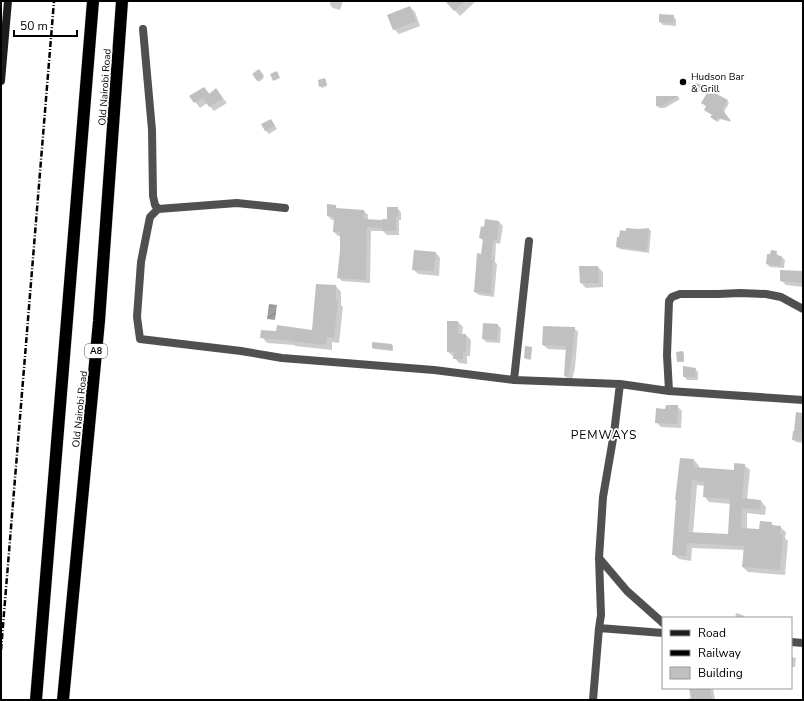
<svg xmlns="http://www.w3.org/2000/svg" width="804" height="701" viewBox="0 0 804 701" font-family="'Nunito Sans',sans-serif">
  <defs>
    <pattern id="water-waves" width="16" height="10" patternUnits="userSpaceOnUse"><rect width="16" height="10" fill="#9e9e9e"/><path d="M0 5q4-4 8 0t8 0" fill="none" stroke="#868686"/></pattern>
  </defs>
  <rect width="100%" height="100%" fill="#fff"/>
  <!-- water -->
  <path fill="url(#water-waves)" d="M 269,304 L 277,305 L 275,320 L 267,319 Z"/>
  <!-- shadow -->
  <path fill="#0003" fill-rule="evenodd" d="M 331,1 L 343,1 L 340,10 L 333,8 L 330,5 Z
    M 446,1 L 476,1 L 460,16 Z
    M 410,7 L 415,12 L 420,26 L 399,34 L 394,29 Z
    M 673,16 L 676,19 L 676,26 L 663,25 L 660,22 Z
    M 260,72 L 264,78 L 259,82 L 254,74 Z
    M 325,79 L 327,86 L 322,88 L 320,86 Z
    M 204,88 L 210,94 L 216,90 L 227,103 L 214,111 L 207,103 L 200,108 L 191,97 Z
    M 695,88 L 716,91 L 718,93 L 717,95 L 727,101 L 729,103 L 724,112 L 731,122 L 720,119 L 718,122 L 714,119 L 713,115 L 705,110 L 707,106 L 707,94 Z
    M 657,97 L 678,97 L 680,99 L 665,108 L 659,108 L 657,106 Z
    M 271,120 L 277,129 L 269,134 L 265,130 Z
    M 335,206 L 339,210 L 364,211 L 368,215 L 368,220 L 388,220 L 397,208 L 401,212 L 401,220 L 399,220 L 399,235 L 387,235 L 383,231 L 371,231 L 370,283 L 342,281 L 338,277 L 341,251 L 341,236 L 338,236 L 334,232 L 334,220 L 332,220 L 328,216 Z
    M 499,222 L 503,226 L 500,244 L 496,243 L 495,262 L 497,264 L 494,297 L 479,295 L 475,292 L 484,241 L 480,238 L 485,228 Z
    M 649,229 L 651,231 L 649,253 L 620,249 L 617,247 L 627,233 Z
    M 776,252 L 779,257 L 782,257 L 785,260 L 784,268 L 770,267 L 767,264 Z
    M 436,253 L 440,258 L 439,276 L 418,274 L 413,269 Z
    M 598,267 L 603,272 L 603,287 L 586,288 L 581,283 Z
    M 803,272 L 803,287 L 786,285 L 781,280 Z
    M 336,286 L 341,292 L 341,305 L 343,307 L 339,343 L 332,342 L 332,350 L 295,346 L 294,345 L 267,343 L 262,337 L 277,332 L 313,331 Z
    M 458,322 L 463,327 L 462,335 L 466,335 L 471,340 L 470,356 L 467,356 L 467,364 L 459,363 L 454,357 L 448,352 Z
    M 498,325 L 501,328 L 500,343 L 486,342 L 483,338 Z
    M 544,327 L 574,328 L 578,332 L 575,368 L 572,380 L 570,380 L 565,376 L 566,350 L 548,349 L 543,345 Z
    M 373,343 L 392,345 L 393,346 L 393,351 L 374,349 L 373,348 Z
    M 531,348 L 532,349 L 531,360 L 526,359 L 525,358 Z
    M 683,352 L 684,354 L 684,362 L 679,362 L 678,361 Z
    M 695,369 L 698,372 L 698,380 L 687,380 L 684,376 Z
    M 677,406 L 682,411 L 681,428 L 661,427 L 656,422 L 666,410 Z
    M 803,414 L 803,443 L 796,442 L 793,439 Z
    M 694,460 L 699,466 L 699,468 L 735,472 L 744,465 L 750,470 L 747,500 L 761,501 L 766,507 L 765,515 L 747,513 L 747,529 L 760,530 L 771,523 L 774,526 L 780,527 L 786,532 L 785,538 L 788,541 L 785,575 L 748,572 L 743,567 L 744,550 L 692,548 L 691,561 L 679,559 L 673,554 ZM 697,485 L 705,486 L 704,496 L 709,502 L 731,504 L 729,535 L 693,533 Z
    M 736,613 L 743,615 L 746,618 L 735,618 Z
    M 791,657 L 796,658 L 795,667 L 791,667 Z
    M 691,688 L 713,688 L 715,700 L 685,700 L 685,699 L 692,698 Z"/>
  <!-- building -->
  <path fill="#c0c0c0" fill-rule="evenodd" d="M 445,1 L 465,1 L 454,11 Z
    M 410,6 L 416,21 L 393,30 L 387,15 Z
    M 659,14 L 674,15 L 673,23 L 659,22 Z
    M 259,69 L 264,76 L 257,81 L 252,74 Z
    M 277,71 L 280,78 L 273,81 L 270,74 Z
    M 325,78 L 327,85 L 319,87 L 318,80 Z
    M 696,83 L 716,90 L 715,93 L 728,100 L 722,109 L 731,121 L 718,118 L 716,121 L 710,117 L 712,115 L 704,110 L 706,106 L 701,103 L 707,93 L 694,89 Z
    M 204,87 L 209,94 L 216,88 L 223,98 L 209,107 L 203,98 L 194,103 L 189,96 Z
    M 656,96 L 679,96 L 662,106 L 656,106 Z
    M 271,119 L 275,126 L 265,131 L 261,124 Z
    M 327,204 L 336,205 L 336,208 L 364,210 L 364,219 L 382,220 L 382,219 L 387,219 L 387,207 L 398,207 L 398,217 L 396,217 L 396,231 L 382,231 L 382,228 L 367,227 L 366,280 L 337,278 L 340,251 L 340,232 L 333,232 L 334,217 L 327,216 Z
    M 485,219 L 499,221 L 497,240 L 493,240 L 491,259 L 493,259 L 491,294 L 474,292 L 477,253 L 481,254 L 483,239 L 479,238 L 481,226 L 484,227 Z
    M 626,228 L 638,229 L 649,228 L 647,251 L 616,247 L 617,237 L 619,237 L 620,230 L 626,231 Z
    M 414,250 L 436,252 L 434,271 L 412,270 Z
    M 771,250 L 777,251 L 776,255 L 782,256 L 781,266 L 766,264 L 767,254 L 770,254 Z
    M 579,266 L 598,266 L 599,283 L 580,283 Z
    M 780,270 L 803,271 L 803,283 L 780,281 Z
    M 316,284 L 336,285 L 336,301 L 338,301 L 334,338 L 327,337 L 326,345 L 289,341 L 289,340 L 260,338 L 261,330 L 276,331 L 277,325 L 312,330 Z
    M 447,321 L 458,321 L 458,334 L 466,334 L 466,352 L 463,352 L 463,359 L 453,359 L 454,352 L 447,352 Z
    M 483,323 L 498,324 L 497,340 L 482,339 Z
    M 543,326 L 575,327 L 571,363 L 568,377 L 564,376 L 566,346 L 542,345 Z
    M 372,342 L 392,344 L 392,350 L 372,348 Z
    M 525,346 L 532,347 L 530,359 L 524,358 Z
    M 683,351 L 684,361 L 677,362 L 676,352 Z
    M 683,366 L 696,368 L 695,377 L 683,377 Z
    M 666,405 L 678,405 L 677,424 L 655,423 L 656,408 L 665,409 Z
    M 796,412 L 803,413 L 803,429 L 802,429 L 801,441 L 792,440 L 793,431 L 794,431 Z
    M 680,458 L 694,459 L 693,467 L 734,470 L 734,463 L 745,464 L 742,498 L 761,500 L 760,510 L 742,508 L 741,528 L 759,529 L 760,521 L 772,522 L 771,525 L 781,526 L 780,534 L 783,535 L 780,570 L 742,567 L 744,546 L 687,543 L 686,556 L 672,555 L 676,500 L 675,500 ZM 692,480 L 704,482 L 703,497 L 730,499 L 728,534 L 688,532 Z
    M 689,688 L 710,688 L 712,700 L 691,700 Z"/>
  <g fill="none" stroke-linecap="round" stroke-linejoin="round">
    <!-- highway casing -->
    <g stroke="#dbdbdb" stroke-width="13">
      <path id="highway" d="M 36,700 L 93,1
        M 63,700 L 99,321 L 122,1"/>
    </g>
    <!-- street -->
    <path stroke="#505050" stroke-width="8" d="M 143,29 L 152,130 L 153,196 L 155,205 L 158,209 L 237,203 L 285,208
      M 158,209 L 150,217 L 141,262 L 137,317 L 140,339 L 241,351 L 282,358 L 434,370 L 514,380 L 620,384 L 669,391 L 803,400
      M 514,380 L 529,241
      M 669,391 L 667,355 L 669,301 L 672,297 L 680,294 L 718,294 L 740,293 L 766,294 L 781,297 L 803,309
      M 599,558 L 627,591 L 663,623
      M 599,628 L 663,633
      M 791,642 L 803,643
      M 593,700 L 599,628 L 601,615 L 599,558 L 603,497 L 614,433 L 620,384"/>
    <!-- secondary -->
    <path stroke="#1d1d1d" stroke-width="8" d="M 1,81 L 8,1"/>
    <!-- highway -->
    <use href="#highway" stroke="#000" stroke-width="12"/>
    <!-- rail -->
    <path stroke="#000" stroke-width="2.5" stroke-dasharray="6 2 1 2" stroke-linecap="butt" d="M 1,650 L 54,1"/>
  </g>
  <!-- markers -->
  <circle fill="#000" stroke="#fff" stroke-width="1.5" cx="683" cy="82" r="4"/>
  <g text-anchor="middle" stroke-width="3.5" stroke-linejoin="round" paint-order="stroke">
    <!-- shield labels -->
    <rect fill="#fff" stroke="#4c4c4c" stroke-width="1" x="85" y="344" width="22" height="14" rx="3"/>
    <g font-size="9" font-weight="bold" fill="#000">
      <text x="96" y="354">A8</text>
    </g>
    <!-- poi labels -->
    <g font-size="10" fill="#000" stroke="#fff" text-anchor="start">
      <text x="691" y="80">Hudson Bar<tspan x="691" dy="12">&amp; Grill</tspan></text>
    </g>
    <!-- street labels -->
    <g font-size="10" fill="#000" stroke="#fff">
      <text transform="translate(104 87) rotate(-86)" y="4">Old Nairobi Road</text>
      <text transform="translate(79 409) rotate(-84)" y="4">Old Nairobi Road</text>
    </g>
    <!-- quarter labels -->
    <g font-size="12" letter-spacing="1" fill="#000" stroke="#fff">
      <text x="604" y="439">PEMWAYS</text>
    </g>
  </g>
  <!-- border -->
  <rect width="804" height="701" fill="none" stroke="#000000" stroke-width="4"/>
  <!-- legend -->
  <rect x="662" y="617" width="130" height="72" fill="#ffffff" stroke="#999999"/>
  <rect x="670" y="630" width="20" height="6" fill="#1d1d1d" stroke="#999999"/>
  <text x="698" y="637" font-size="12" fill="#000000">Road</text>
  <rect x="670" y="650" width="20" height="6" fill="#000000" stroke="#999999"/>
  <text x="698" y="657" font-size="12" fill="#000000">Railway</text>
  <rect x="670" y="667" width="20" height="12" fill="#c0c0c0" stroke="#999999"/>
  <text x="698" y="677" font-size="12" fill="#000000">Building</text>
  <!-- scale -->
  <path d="M14 30v6h63v-6" fill="none" stroke="#000000" stroke-width="2"/>
  <text x="20" y="30" font-size="12" fill="#000000" stroke="#ffffff" stroke-width="3" paint-order="stroke">50 m</text>
</svg>
